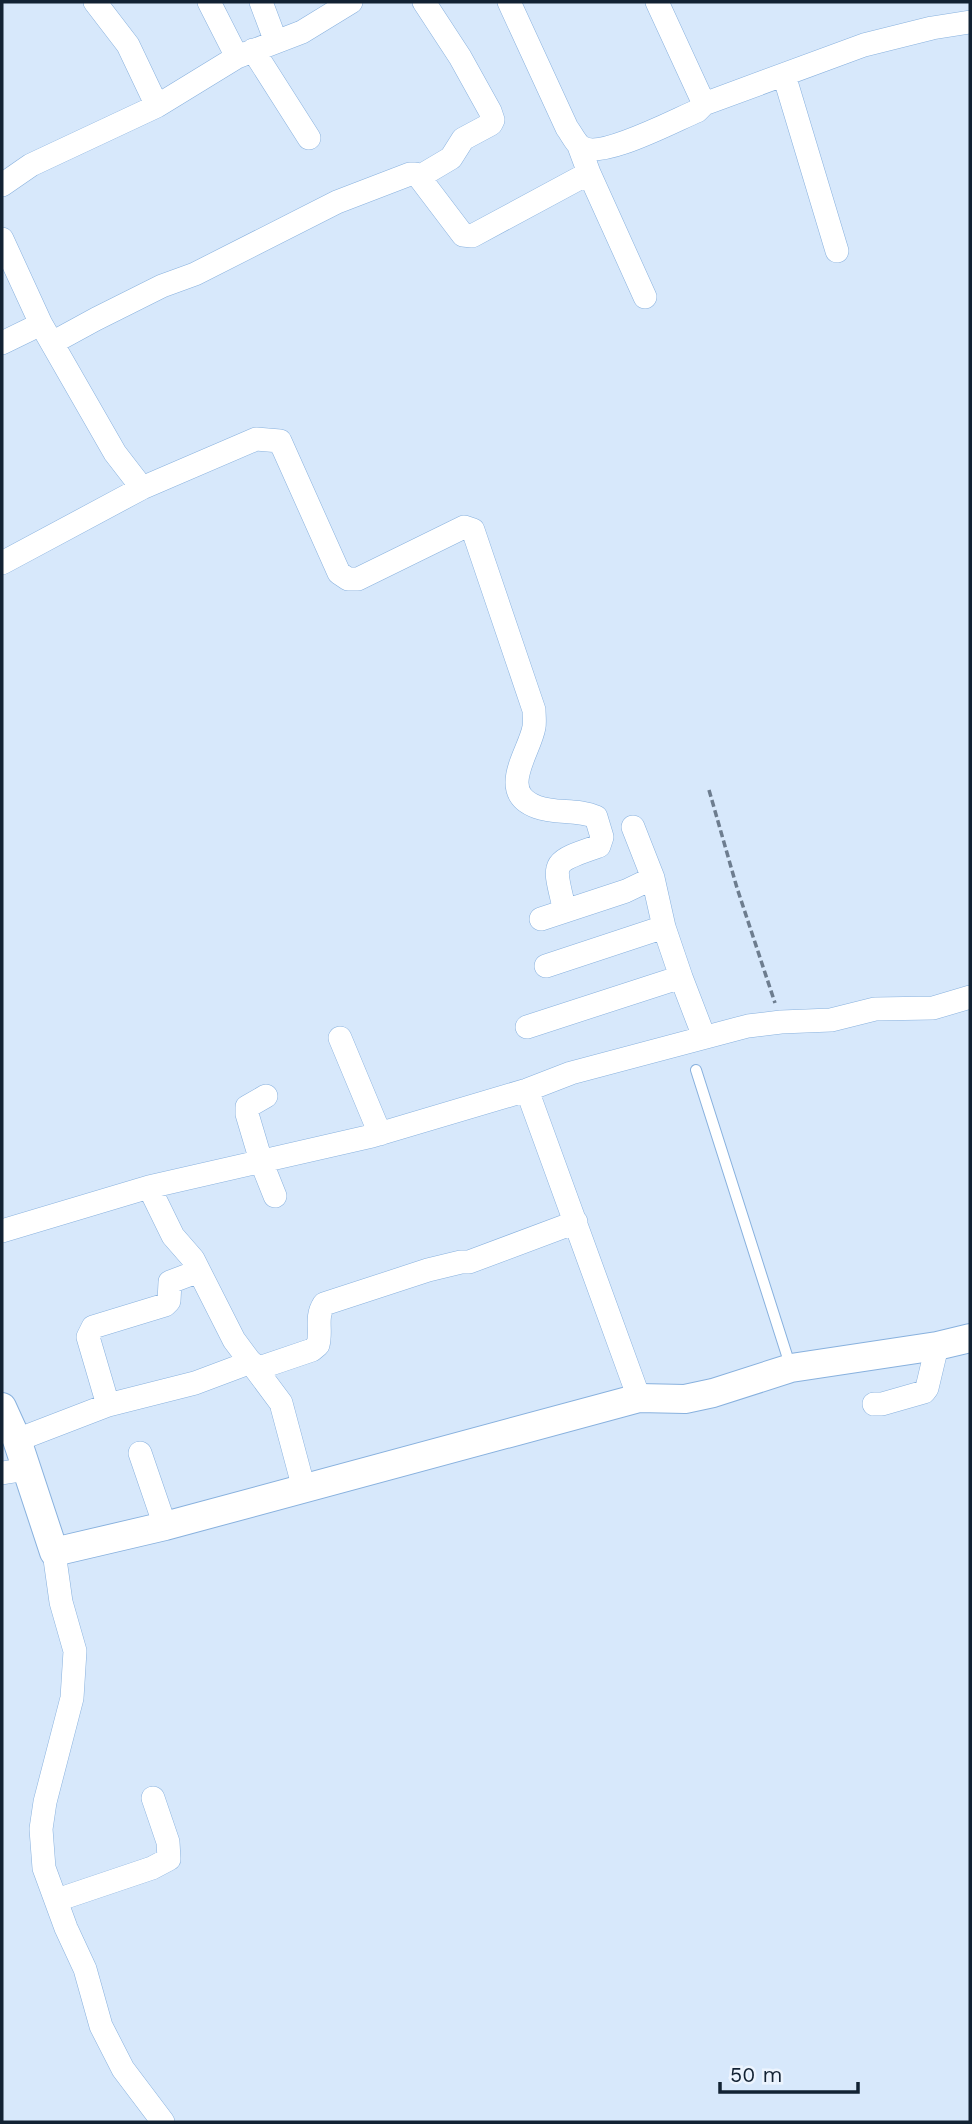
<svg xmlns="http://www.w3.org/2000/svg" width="972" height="2124" viewBox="0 0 972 2124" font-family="'Work Sans',sans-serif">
  <rect width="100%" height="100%" fill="#d7e8fb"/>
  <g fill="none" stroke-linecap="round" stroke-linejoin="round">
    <!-- service casing -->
    <g stroke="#88b1de" stroke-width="12">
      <path id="service" d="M 696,1070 L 791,1368"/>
    </g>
    <!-- minor casing -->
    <g stroke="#88b1de" stroke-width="24">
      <path id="minor" d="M 95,2 L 128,45 L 157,106
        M 209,2 L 237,57
        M 261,2 L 276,42
        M 509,2 L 567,128 C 571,133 575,142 580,146 C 599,161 675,120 697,111 L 704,104 L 864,45 L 932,28 L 970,22
        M 657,2 L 704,104
        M 253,50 L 309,138
        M 784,75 L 837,251
        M 589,173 L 645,297
        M 419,177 L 451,158 L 463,139 L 491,124 L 493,120 L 490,111 L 460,57 L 424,2
        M 2,185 L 31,165 L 157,106 L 237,57 L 302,32 L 351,2
        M 2,239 L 41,324 L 115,453 L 142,488 L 256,439 L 280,441 L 339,573 L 348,579 L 358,579 L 464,527 L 473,530 L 534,710 C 534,715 535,722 534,727 C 530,752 496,792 537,807 C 555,814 578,809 596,817 L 602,837 L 599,846 C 549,863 553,861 565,911
        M 2,343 L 41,324
        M 52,343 L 96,319 L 162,286 L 195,274 L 337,202 L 410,174 L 415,174 L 419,177 L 463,235 L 472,236 L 589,173 L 579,146
        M 2,563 L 142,488
        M 633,827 L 653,878 L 664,927
        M 541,919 L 626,891 L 653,878
        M 546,966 L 664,927 L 681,977
        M 527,1027 L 681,977 L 704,1037
        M 340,1038 L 380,1134
        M 527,1090 L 639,1398
        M 266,1096 L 247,1107 L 247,1114 L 261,1161 L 275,1196
        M 149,1187 L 173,1236 L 193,1259 L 234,1340 L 281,1403 L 304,1489
        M 2,1231 L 149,1187 L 372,1136 L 527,1090 L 571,1073 L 748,1026 L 781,1022 L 831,1020 L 875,1009 L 933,1008 L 970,997
        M 256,1369 L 312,1350 L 318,1345 C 322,1330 315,1318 324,1304 L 428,1270 L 461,1262 L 469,1262 L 576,1222
        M 874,1404 L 882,1404 L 924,1392 L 927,1388 L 937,1346
        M 108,1405 L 195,1383 L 251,1362
        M 17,1440 L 108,1405 L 88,1337 L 93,1327 L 165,1305 L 169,1301 L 170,1282 L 199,1271
        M 140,1453 L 165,1526
        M 2,1473 L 27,1469
        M 54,1552 L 61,1602 L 75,1651 L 72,1698 L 45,1802 L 41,1829 L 44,1868 L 66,1928 L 85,1969 L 101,2026 L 123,2069 L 163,2122
        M 57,1900 L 152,1868 L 169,1859 L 168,1842 L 153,1798"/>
    </g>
    <!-- tertiary casing -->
    <g stroke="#88b1de" stroke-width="30">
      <path id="tertiary" d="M 2,1407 L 17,1440 L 54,1552 L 165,1526 L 639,1398 L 685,1399 L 713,1393 L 791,1368 L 937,1346 L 970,1338"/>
    </g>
    <!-- path -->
    <path stroke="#6d7d8f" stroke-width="3.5" stroke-dasharray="7 3.5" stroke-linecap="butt" d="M 709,790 L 737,888 L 775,1003"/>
    <!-- service -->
    <use href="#service" stroke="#fff" stroke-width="10"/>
    <!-- minor -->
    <use href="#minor" stroke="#fff" stroke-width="23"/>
    <!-- tertiary -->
    <use href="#tertiary" stroke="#fff" stroke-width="28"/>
  </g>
  <!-- border -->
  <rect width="972" height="2124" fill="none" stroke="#122233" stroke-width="7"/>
  <!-- scale -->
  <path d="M720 2082v10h138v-10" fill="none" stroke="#122233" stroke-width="3.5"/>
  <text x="730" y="2082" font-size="21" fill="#122233" stroke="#ecf4fe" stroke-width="5" paint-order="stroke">50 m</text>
</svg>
